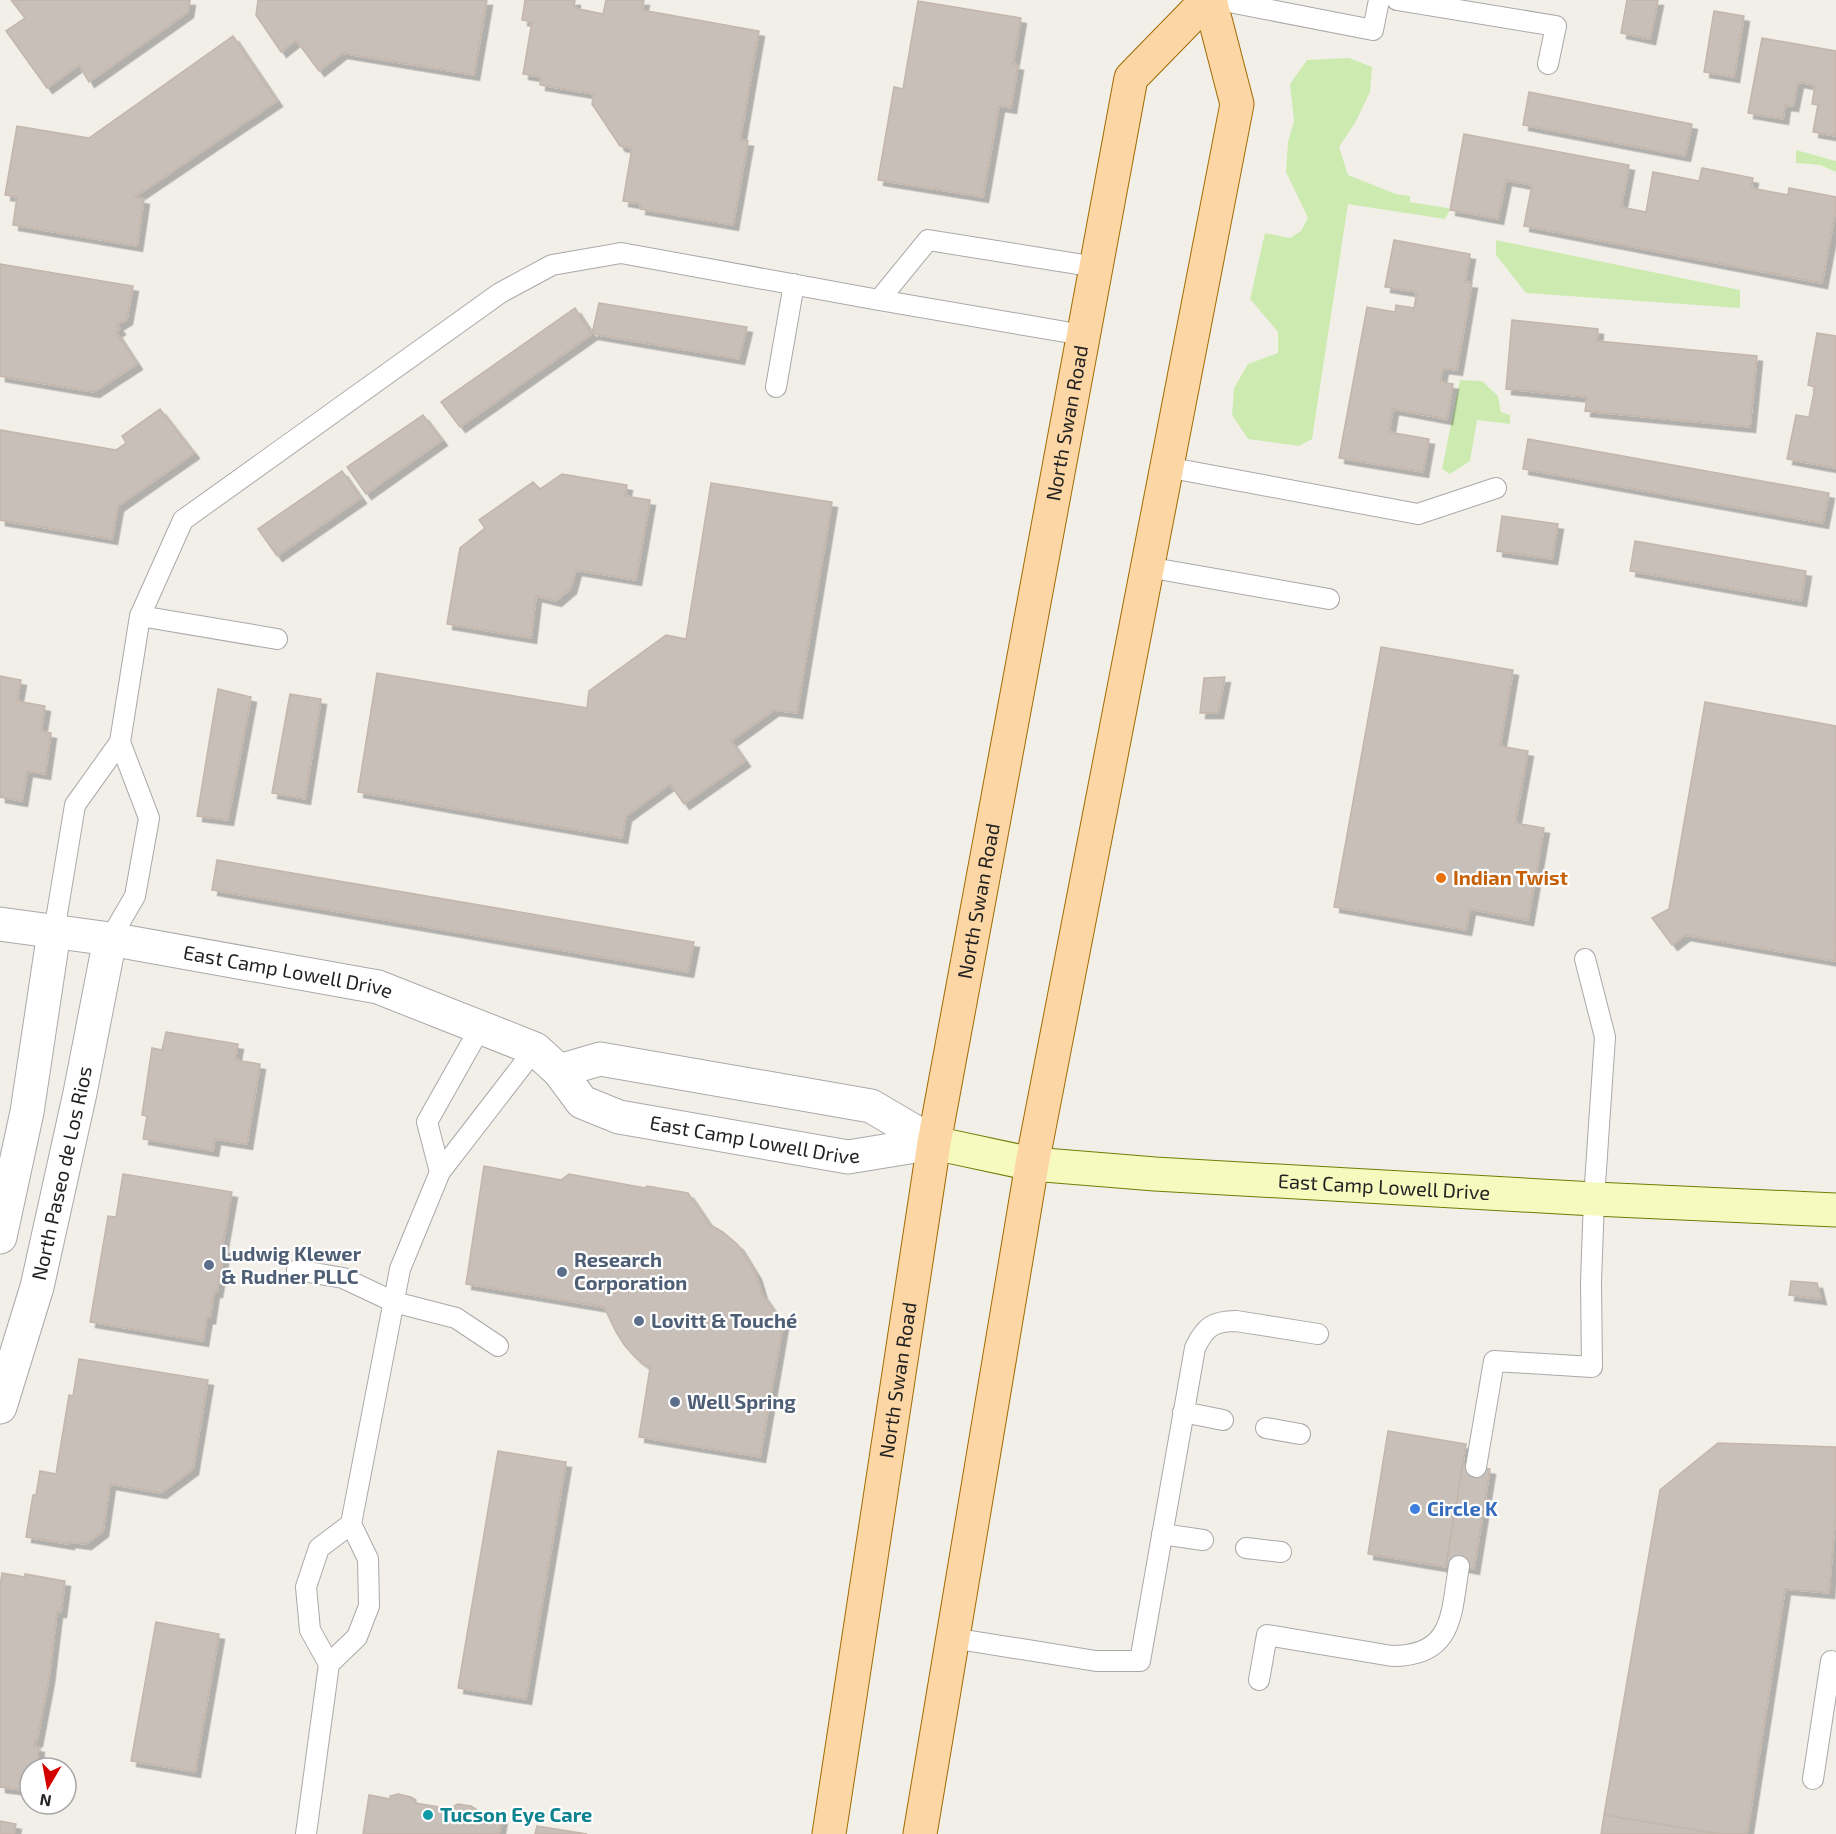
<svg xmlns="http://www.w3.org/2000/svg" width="1836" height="1834" viewBox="0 0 1836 1834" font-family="'Exo 2',sans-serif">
  <defs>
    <filter id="shadow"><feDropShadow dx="5.5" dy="5.5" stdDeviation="0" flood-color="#0004"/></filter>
  </defs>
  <rect width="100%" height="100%" fill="#f2efe9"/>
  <!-- grass -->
  <path fill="#cdebb0" d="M 1349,58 L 1372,67 L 1370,92 L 1355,123 L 1339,147 L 1348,175 L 1396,194 L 1410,196 L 1410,202 L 1448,208 L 1450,210 L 1445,219 L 1348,204 L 1312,439 L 1299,446 L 1248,439 L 1232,415 L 1234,388 L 1248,364 L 1278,353 L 1278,332 L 1250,299 L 1265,233 L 1290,238 L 1301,231 L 1308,218 L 1286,172 L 1288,142 L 1294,121 L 1290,84 L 1307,60 Z
    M 1796,150 L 1836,161 L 1836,172 L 1820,165 L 1796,163 Z
    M 1496,240 L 1740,290 L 1740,308 L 1526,293 L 1496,255 Z
    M 1460,380 L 1482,381 L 1498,396 L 1501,412 L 1510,415 L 1510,424 L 1477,420 L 1470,461 L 1450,474 L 1442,469 Z"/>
  <!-- building -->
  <path fill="#c7bfb8" stroke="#c4b6ab" stroke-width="1.5" filter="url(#shadow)" d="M 11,0 L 190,0 L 188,12 L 89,82 L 79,65 L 47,88 L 6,31 L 25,18 Z
    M 258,0 L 487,0 L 474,75 L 342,53 L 319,71 L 296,40 L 281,52 L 256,15 Z
    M 525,0 L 575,0 L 574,8 L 603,14 L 606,0 L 644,0 L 642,10 L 759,31 L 740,140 L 748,141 L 733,225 L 640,209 L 641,204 L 623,201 L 632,148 L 620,146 L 592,104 L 594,94 L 540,85 L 541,77 L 523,74 L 532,22 L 522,20 Z
    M 1627,0 L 1658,0 L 1650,39 L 1621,33 Z
    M 918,1 L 1021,18 L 1013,64 L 1018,65 L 1011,108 L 999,106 L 983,197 L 878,180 L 894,87 L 903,89 Z
    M 1714,11 L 1744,16 L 1734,77 L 1704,72 Z
    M 233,36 L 277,101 L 135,197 L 144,199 L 137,246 L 13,225 L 17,197 L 5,195 L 17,126 L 89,138 Z
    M 1762,38 L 1836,51 L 1836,136 L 1813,132 L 1818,105 L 1812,104 L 1815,85 L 1798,82 L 1793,106 L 1785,105 L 1783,119 L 1748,113 Z
    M 1529,92 L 1692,124 L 1685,156 L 1523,125 Z
    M 1464,134 L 1629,165 L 1621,207 L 1646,212 L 1653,172 L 1699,181 L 1702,168 L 1753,178 L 1751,188 L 1788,195 L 1789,188 L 1836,197 L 1836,208 L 1822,283 L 1524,226 L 1532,185 L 1506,180 L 1498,219 L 1450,210 Z
    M 1394,240 L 1470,254 L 1465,282 L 1472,283 L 1457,370 L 1443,368 L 1440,382 L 1453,384 L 1447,419 L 1393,409 L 1389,432 L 1429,439 L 1423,472 L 1339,458 L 1367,307 L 1395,312 L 1396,305 L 1414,308 L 1417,292 L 1385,287 Z
    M 0,264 L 133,286 L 127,319 L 117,325 L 120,329 L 116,332 L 137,364 L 94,392 L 0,376 Z
    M 599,303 L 747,327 L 739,359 L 592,334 Z
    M 575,308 L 592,334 L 460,427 L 441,402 Z
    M 1512,320 L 1598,329 L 1597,341 L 1757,356 L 1750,427 L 1585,411 L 1587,397 L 1506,389 Z
    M 1817,333 L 1836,336 L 1836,468 L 1787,459 L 1796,415 L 1809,417 L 1815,387 L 1808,385 Z
    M 160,409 L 194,453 L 118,506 L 112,539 L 0,520 L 0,430 L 116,450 L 126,443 L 122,436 Z
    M 423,415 L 442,440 L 366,494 L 347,467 Z
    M 1528,439 L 1829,493 L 1823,523 L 1523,469 Z
    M 342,471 L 361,498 L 277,556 L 258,529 Z
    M 562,474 L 627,485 L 625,496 L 650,500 L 636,580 L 576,570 L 571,588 L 556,601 L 536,596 L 531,638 L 447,624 L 460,548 L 485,528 L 479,520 L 533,482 L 540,489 Z
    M 711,483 L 832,502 L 797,713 L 774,710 L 731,741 L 745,761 L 684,804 L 670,784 L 626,816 L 622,838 L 358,792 L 377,673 L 587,708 L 589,691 L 666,635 L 686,639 Z
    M 1502,516 L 1558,524 L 1552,559 L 1497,551 Z
    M 1635,541 L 1806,571 L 1801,601 L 1630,571 Z
    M 1381,647 L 1513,670 L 1500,746 L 1528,751 L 1515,823 L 1544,828 L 1528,920 L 1470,909 L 1466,930 L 1334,907 Z
    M 0,676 L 21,680 L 17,701 L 45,706 L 41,731 L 51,733 L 45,774 L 27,771 L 22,801 L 0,797 Z
    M 1225,677 L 1218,713 L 1200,713 L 1204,678 Z
    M 218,689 L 251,697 L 228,820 L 197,816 Z
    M 290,694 L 321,699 L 305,799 L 272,793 Z
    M 1705,702 L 1836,726 L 1835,961 L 1685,935 L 1672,945 L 1652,918 L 1669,909 Z
    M 217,860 L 694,942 L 688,972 L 212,890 Z
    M 166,1032 L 238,1044 L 235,1060 L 260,1064 L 247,1144 L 215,1139 L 213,1151 L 143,1139 L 147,1116 L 142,1115 L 152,1048 L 162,1050 Z
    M 484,1166 L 561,1180 L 569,1174 L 645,1188 L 647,1186 L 688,1193 L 709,1224 L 723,1232 L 738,1245 L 756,1274 L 762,1294 L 783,1324 L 760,1457 L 639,1437 L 650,1368 L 636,1358 L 625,1346 L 616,1332 L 604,1307 L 466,1284 Z
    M 123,1174 L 232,1192 L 222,1248 L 225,1248 L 217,1292 L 214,1292 L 210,1318 L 207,1317 L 203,1341 L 90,1322 L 108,1216 L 116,1217 Z
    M 1791,1281 L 1817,1283 L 1821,1299 L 1789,1295 Z
    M 79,1359 L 208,1380 L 193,1469 L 161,1493 L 110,1484 L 103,1531 L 86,1544 L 69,1542 L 69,1544 L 26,1537 L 33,1495 L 36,1495 L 40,1471 L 56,1474 L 69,1395 L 73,1396 Z
    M 1388,1431 L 1466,1444 L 1446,1567 L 1368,1554 Z
    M 1718,1443 L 1836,1447 L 1836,1509 L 1829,1593 L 1785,1589 L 1747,1834 L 1720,1834 L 1604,1815 L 1660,1490 Z
    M 498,1451 L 566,1462 L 526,1699 L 458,1688 Z
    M 1463,1464 L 1490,1469 L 1474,1569 L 1446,1564 Z
    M 2,1573 L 25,1577 L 25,1574 L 65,1581 L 61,1612 L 57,1612 L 49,1678 L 37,1741 L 35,1741 L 34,1746 L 39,1747 L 36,1768 L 30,1768 L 30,1791 L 0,1787 L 0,1586 Z
    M 156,1622 L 219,1634 L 195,1772 L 131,1761 Z
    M 398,1794 L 411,1797 L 416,1800 L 415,1803 L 452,1809 L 452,1807 L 458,1804 L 471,1806 L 477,1810 L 477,1812 L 502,1817 L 499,1834 L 363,1834 L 369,1795 L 390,1799 L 390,1796 Z
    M 1604,1815 L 1720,1834 L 1601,1834 Z
    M 0,1821 L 16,1824 L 14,1834 L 0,1834 Z
    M 537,1826 L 587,1834 L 535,1834 Z"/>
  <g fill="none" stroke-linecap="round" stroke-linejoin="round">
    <!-- lane casing -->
    <g stroke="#a9a9a9" stroke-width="22">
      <path id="lane" d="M 1219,0 L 1373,30 L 1379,0
        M 1397,0 L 1556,26 L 1548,64
        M 1083,335 L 879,300 L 928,240 L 1096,267
        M 776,387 L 794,284
        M 1166,467 L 1418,514 L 1496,488
        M 1147,567 L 1329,599
        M 140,616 L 277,639
        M 54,932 L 75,805 L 120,742 L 140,616 L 183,520 L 500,293 L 552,265 L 621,253 L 879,300
        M 110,939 L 135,896 L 149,818 L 120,742
        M 440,1172 L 427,1122 L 480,1028
        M 297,1270 L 343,1278 L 394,1302 L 456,1318 L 498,1346
        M 1183,1412 L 1223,1420
        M 1266,1428 L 1300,1434
        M 1476,1467 L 1494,1361 L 1592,1367 L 1591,1282 L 1594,1199 L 1605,1037 L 1585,959
        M 1162,1534 L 1203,1540
        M 1246,1548 L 1281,1552
        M 952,1638 L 1096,1661 L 1140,1661 L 1195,1348 C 1205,1327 1213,1321 1236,1321 L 1318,1334
        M 329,1664 L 310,1630 L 306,1587 L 319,1548 L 351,1524
        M 1259,1680 L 1267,1635 L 1392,1656 C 1454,1656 1451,1614 1459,1566
        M 1813,1779 L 1831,1661
        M 306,1834 L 329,1664 L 357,1637 L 369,1606 L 368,1559 L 351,1524 L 400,1269 L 440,1172 L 535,1049"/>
    </g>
    <!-- street casing -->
    <g stroke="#a9a9a9" stroke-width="35">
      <g id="street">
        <path id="s1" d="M 0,924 L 110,939 L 378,987 L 535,1049 L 559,1071 L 582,1102 L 619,1117 L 848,1157 L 934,1143"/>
        <path d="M 559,1071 L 600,1059 L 871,1106 L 934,1143"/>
        <path d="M 0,1237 L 27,1112 L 54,932"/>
        <path id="s2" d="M 0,1407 L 37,1287 L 80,1093 L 110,939"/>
      </g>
    </g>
    <!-- secondary casing -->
    <g stroke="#707d05" stroke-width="35">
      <g id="secondary">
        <path id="s3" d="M 934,1143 L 1032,1164 L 1155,1174 L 1594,1199 L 1836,1210"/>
      </g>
    </g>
    <!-- primary casing -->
    <g stroke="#a06b00" stroke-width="35">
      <g id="primary">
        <path id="s4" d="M 829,1834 L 934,1143 L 1131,78 L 1207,0"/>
        <path d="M 920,1834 L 1032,1164 L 1237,104 L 1210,0"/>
      </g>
    </g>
    <!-- lane -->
    <use href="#lane" stroke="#fff" stroke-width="20"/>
    <!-- street -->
    <use href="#street" stroke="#fff" stroke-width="33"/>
    <!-- secondary -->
    <use href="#secondary" stroke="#f7fabf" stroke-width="33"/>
    <!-- primary -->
    <use href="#primary" stroke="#fcd6a4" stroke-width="33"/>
  </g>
  <!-- markers -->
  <circle fill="#e8710a" stroke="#fff" stroke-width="2" cx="1441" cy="878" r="6"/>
  <g fill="#5c6f8a" stroke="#fff" stroke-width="2">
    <circle cx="209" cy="1265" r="6"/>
    <circle cx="562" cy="1272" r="6"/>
    <circle cx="639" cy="1321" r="6"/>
    <circle cx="675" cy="1402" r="6"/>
  </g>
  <circle fill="#3f7fe0" stroke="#fff" stroke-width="2" cx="1415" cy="1509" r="6"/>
  <circle fill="#0f9aa8" stroke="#fff" stroke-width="2" cx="428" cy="1815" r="6"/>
  <g text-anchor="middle" stroke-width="4.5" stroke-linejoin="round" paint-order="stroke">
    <!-- street labels -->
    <g font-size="20" fill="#222" stroke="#fff">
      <text dy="7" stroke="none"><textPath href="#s4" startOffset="1431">North Swan Road</textPath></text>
      <text dy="7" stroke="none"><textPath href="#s4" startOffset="945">North Swan Road</textPath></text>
      <text dy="7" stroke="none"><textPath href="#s1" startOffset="292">East Camp Lowell Drive</textPath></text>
      <text dy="7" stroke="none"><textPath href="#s1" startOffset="801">East Camp Lowell Drive</textPath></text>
      <text dy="7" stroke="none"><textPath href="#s2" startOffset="242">North Paseo de Los Rios</textPath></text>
      <text dy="7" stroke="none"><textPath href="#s3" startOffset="453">East Camp Lowell Drive</textPath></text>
      <text dy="7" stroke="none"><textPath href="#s4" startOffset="459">North Swan Road</textPath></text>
    </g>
    <!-- food labels -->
    <g font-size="20" font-weight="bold" fill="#c56008" stroke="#fff" text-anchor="start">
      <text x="1453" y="885">Indian Twist</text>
    </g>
    <!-- service labels -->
    <g font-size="20" font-weight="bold" fill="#4e5e75" stroke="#fff" text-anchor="start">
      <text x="221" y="1261">Ludwig Klewer<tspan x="221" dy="23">&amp; Rudner PLLC</tspan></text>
      <text x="574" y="1267">Research<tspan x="574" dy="23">Corporation</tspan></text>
      <text x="651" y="1328">Lovitt &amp; Touché</text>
      <text x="687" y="1409">Well Spring</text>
    </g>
    <!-- shop labels -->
    <g font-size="20" font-weight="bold" fill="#366cbe" stroke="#fff" text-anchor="start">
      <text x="1427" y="1516">Circle K</text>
    </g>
    <!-- culture labels -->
    <g font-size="20" font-weight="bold" fill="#0d838f" stroke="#fff" text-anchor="start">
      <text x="440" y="1822">Tucson Eye Care</text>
    </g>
  </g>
  <!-- north arrow -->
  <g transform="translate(48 1786) rotate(190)"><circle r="28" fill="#ffffff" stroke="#a7a7a7" stroke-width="1.5"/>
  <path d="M0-4.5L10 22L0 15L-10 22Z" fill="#d40000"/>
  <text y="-9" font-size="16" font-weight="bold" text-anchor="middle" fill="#222222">N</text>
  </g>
</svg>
